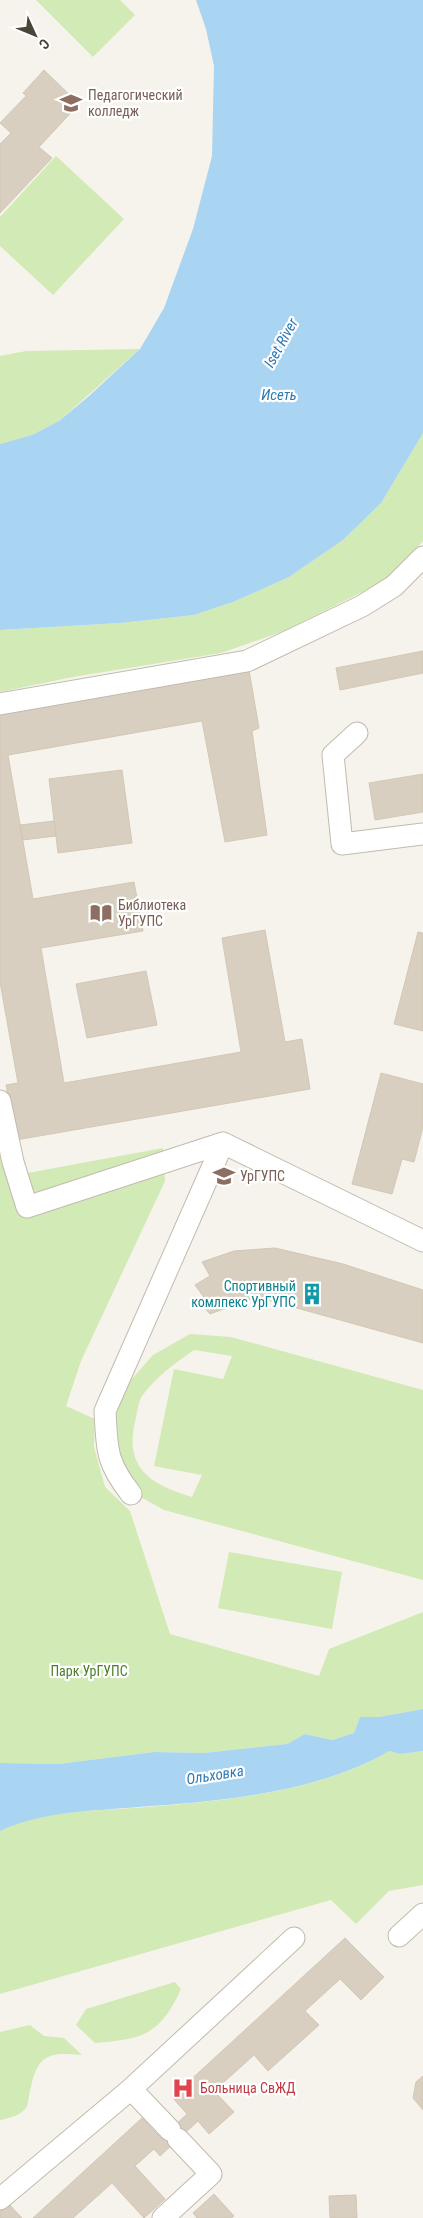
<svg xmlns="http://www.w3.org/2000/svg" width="423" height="2218" viewBox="0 0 423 2218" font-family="'Roboto Condensed',sans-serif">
  <rect width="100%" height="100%" fill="#f6f3ec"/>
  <!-- green -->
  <path fill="#d2eab5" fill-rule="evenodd" d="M 36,0 L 120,0 L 135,15 L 93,57 Z
    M 56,156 L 124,219 L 53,295 L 0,246 L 0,217 Z
    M 140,349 L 59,421 L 32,435 L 0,444 L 0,356 L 26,351 Z
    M 423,433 L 423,541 L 386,580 L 284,631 L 221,653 L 73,677 L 0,692 L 0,630 L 120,623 L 194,615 L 233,602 L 289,577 L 343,540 L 381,503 Z
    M 0,1146 L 6,1177 L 163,1148 L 165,1181 L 81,1361 L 66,1406 L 95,1419 L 94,1447 L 105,1487 L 130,1511 L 170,1634 L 319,1676 L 329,1649 L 423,1612 L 423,1709 L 379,1717 L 360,1717 L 354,1733 L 332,1740 L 305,1734 L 287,1744 L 204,1753 L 154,1752 L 58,1764 L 0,1763 Z
    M 190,1334 L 231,1337 L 423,1390 L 423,1580 L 164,1510 L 137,1495 L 117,1460 L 111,1433 L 123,1389 L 153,1355 ZM 194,1350 L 232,1356 L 223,1379 L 174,1369 L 154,1466 L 202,1475 L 192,1497 C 152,1485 124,1469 135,1422 C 137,1414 138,1402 142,1396 C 157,1376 174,1364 194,1350 Z
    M 229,1552 L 342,1572 L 332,1629 L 218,1608 Z
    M 389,1751 L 400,1754 L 423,1751 L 423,1885 L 389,1891 L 356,1924 L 331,1900 L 0,1994 L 0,1831 C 41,1811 90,1811 134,1808 C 214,1802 321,1793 389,1751 Z
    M 175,1982 L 181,1989 C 160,2035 143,2039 95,2043 L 76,2025 L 86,2009 Z
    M 30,2025 L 44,2036 L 64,2038 L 82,2055 C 51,2052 38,2053 31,2087 C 29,2092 29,2100 27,2106 C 23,2115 9,2118 0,2120 L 0,2032 Z"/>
  <!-- water -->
  <path fill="#a9d4f2" d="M 196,0 L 423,0 L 423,433 L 381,503 L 343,540 L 289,577 L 233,602 L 194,615 L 120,623 L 0,630 L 0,444 L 32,435 L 59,421 L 89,396 L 140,349 L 164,308 L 193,229 L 212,156 L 214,66 L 206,29 Z
    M 423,1709 L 423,1751 L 400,1754 L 389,1751 C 321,1792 217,1802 138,1807 C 93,1811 42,1811 0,1831 L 0,1763 L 58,1764 L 154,1752 L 204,1753 L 287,1744 L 305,1734 L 332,1740 L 354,1733 L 360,1717 L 379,1717 Z"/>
  <!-- building -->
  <path fill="#d8cfc1" stroke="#d3c7b4" d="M 44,70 L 79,104 L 39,147 L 52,158 L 0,213 L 0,144 L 11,133 L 0,123 L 26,96 L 23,93 Z
    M 423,651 L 423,673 L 340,690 L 336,668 Z
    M 249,670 L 259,728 L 252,731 L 267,835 L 225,842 L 202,721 L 8,755 L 33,899 L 134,882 L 143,931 L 41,948 L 64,1083 L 241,1052 L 222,938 L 265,930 L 285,1042 L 302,1039 L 310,1089 L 16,1140 L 6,1085 L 18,1083 L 0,982 L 0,714 Z
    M 122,770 L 132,843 L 58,853 L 49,779 Z
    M 423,774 L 423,812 L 375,820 L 369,783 Z
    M 54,821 L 56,836 L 22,840 L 20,825 Z
    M 418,932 L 423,933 L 423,1031 L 394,1024 Z
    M 146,971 L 157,1025 L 87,1038 L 76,984 Z
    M 381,1073 L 423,1084 L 423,1127 L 414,1162 L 402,1159 L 392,1194 L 352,1184 Z
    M 275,1248 L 343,1264 L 423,1290 L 423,1343 L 257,1297 L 210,1314 L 202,1305 L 206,1300 L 195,1285 L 210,1276 L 202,1262 L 234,1251 Z
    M 345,1938 L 384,1977 L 361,2000 L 340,1979 L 305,2011 L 319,2025 L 268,2071 L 254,2055 L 214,2091 L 234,2112 L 209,2134 L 198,2121 L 160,2156 L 154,2149 L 135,2166 L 165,2199 L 144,2218 L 112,2183 L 73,2218 L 33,2218 L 142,2118 L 161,2138 L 187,2114 L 172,2097 Z
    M 423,2076 L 423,2110 L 413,2098 L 416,2082 Z
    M 214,2194 L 234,2216 L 231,2218 L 197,2218 L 193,2213 Z
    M 356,2195 L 357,2218 L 330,2218 L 329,2196 Z
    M 6,2201 L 22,2218 L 0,2218 L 0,2206 Z"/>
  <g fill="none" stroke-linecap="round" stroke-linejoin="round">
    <!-- minor casing -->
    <g stroke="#c2bbae" stroke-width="23">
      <path id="minor" d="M 0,704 L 247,661 L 362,606 L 394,586 L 423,557
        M 357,733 L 333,755 L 342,844 L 423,834
        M 0,1101 L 13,1162 L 27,1207 L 223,1143
        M 131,1494 C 106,1462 107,1450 105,1411 L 223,1143 L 423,1241
        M 399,1936 L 423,1914
        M 131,2089 L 170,2130
        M 0,2199 L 131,2089 L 294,1938
        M 163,2218 L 211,2174 L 178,2139"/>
    </g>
    <!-- minor -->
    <use href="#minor" stroke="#fff" stroke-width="21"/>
  </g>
  <!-- icons -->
  <defs>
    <g id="university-bare" transform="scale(1.725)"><path d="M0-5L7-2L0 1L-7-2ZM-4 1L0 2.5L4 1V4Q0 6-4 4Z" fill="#8d6e63" stroke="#fff" stroke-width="2.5" paint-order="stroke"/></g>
    <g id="library-bare" transform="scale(1.725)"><path d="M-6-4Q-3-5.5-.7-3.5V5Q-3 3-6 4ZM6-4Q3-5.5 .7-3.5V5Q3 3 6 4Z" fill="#8d6e63" stroke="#fff" stroke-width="2.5" paint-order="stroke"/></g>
    <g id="building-bare" transform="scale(1.725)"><path d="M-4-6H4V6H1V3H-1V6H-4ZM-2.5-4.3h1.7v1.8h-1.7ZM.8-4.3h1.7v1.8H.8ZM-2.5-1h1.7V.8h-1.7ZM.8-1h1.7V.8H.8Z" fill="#0f9aa8" stroke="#fff" stroke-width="2.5" paint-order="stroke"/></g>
    <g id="hospital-bare" transform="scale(1.725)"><path d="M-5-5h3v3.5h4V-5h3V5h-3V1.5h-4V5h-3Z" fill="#e0444e" stroke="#fff" stroke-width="2.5" paint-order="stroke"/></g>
  </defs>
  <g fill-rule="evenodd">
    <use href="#university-bare" x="71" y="103"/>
    <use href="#library-bare" x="101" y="913"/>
    <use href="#university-bare" x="224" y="1176"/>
    <use href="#building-bare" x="312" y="1294"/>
    <use href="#hospital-bare" x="183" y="2088"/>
  </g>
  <g text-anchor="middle" stroke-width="4.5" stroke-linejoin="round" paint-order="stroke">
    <!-- education labels -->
    <g font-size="14" fill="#785e54" stroke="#fff" text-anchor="start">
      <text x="88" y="100">Педагогический<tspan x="88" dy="16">колледж</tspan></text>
      <text x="118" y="910">Библиотека<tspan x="118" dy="16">УрГУПС</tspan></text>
      <text x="240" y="1181">УрГУПС</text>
    </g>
    <!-- culture labels -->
    <g font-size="14" fill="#0d838f" stroke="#fff" text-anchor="end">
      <text x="296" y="1291">Спортивный<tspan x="296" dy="16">комлпекс УрГУПС</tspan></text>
    </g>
    <!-- park labels -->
    <g font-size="14" fill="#4a7f2a" stroke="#fff">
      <text x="89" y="1676">Парк УрГУПС</text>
    </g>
    <!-- health labels -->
    <g font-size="14" fill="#be3a42" stroke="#fff" text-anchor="start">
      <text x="200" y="2093">Больница СвЖД</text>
    </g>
    <!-- water labels -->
    <g font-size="15" font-style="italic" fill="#2e7ab2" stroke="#fff">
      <text transform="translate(281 343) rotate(-61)" y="5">Iset River</text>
      <text x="279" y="400">Исеть</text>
      <text transform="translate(215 1775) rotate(-9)" y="5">Ольховка</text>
    </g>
  </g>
  <!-- north arrow -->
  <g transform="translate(35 35) rotate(134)" stroke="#ffffff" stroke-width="4" paint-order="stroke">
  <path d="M0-4L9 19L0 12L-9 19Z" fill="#4b4439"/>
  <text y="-8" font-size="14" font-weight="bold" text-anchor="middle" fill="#4b4439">С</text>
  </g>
</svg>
